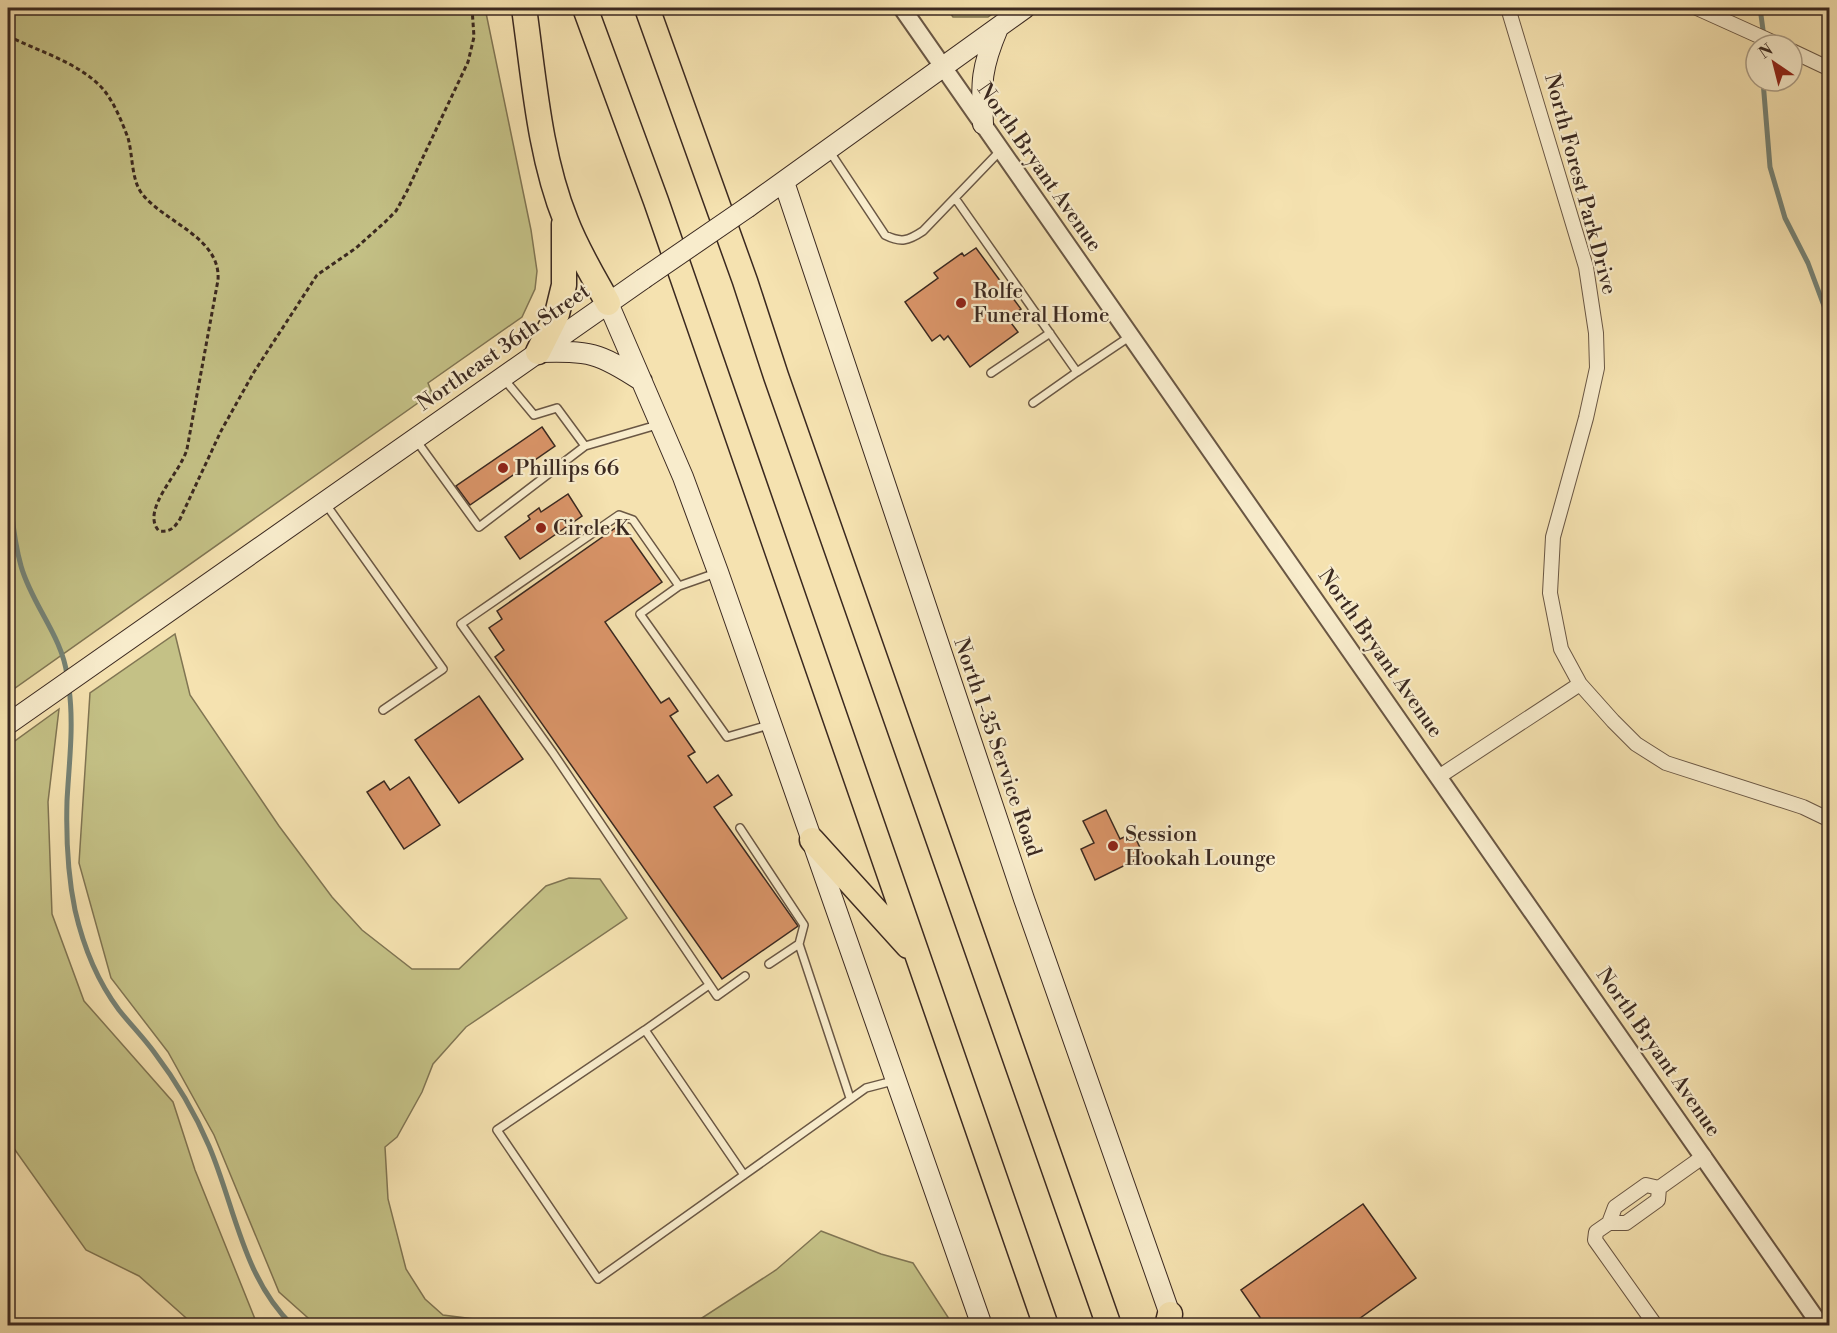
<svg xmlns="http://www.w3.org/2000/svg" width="1837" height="1333" viewBox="0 0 1837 1333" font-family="'Libre Bodoni',serif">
  <rect width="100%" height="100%" fill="#f5e2b0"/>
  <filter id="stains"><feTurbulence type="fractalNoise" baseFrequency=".00333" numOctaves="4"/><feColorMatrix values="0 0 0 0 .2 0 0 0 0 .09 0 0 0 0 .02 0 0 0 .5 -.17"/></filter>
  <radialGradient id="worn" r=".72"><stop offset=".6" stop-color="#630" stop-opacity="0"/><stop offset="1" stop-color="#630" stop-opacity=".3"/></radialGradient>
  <!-- green -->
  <path fill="#c4c186" stroke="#807553" stroke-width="1.5" d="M 8,8 L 485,8 L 531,230 L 537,271 L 535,289 L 522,317 L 428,383 L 432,393 L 8,693 Z
    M 946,8 L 1001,8 L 988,17 L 953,17 Z
    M 175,634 L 190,695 L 279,826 L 332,897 L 362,930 L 412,969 L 459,969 L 546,886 L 569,878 L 600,879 L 627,918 L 466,1027 L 433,1064 L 422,1092 L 397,1137 L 385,1147 L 388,1199 L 406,1269 L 425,1299 L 443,1315 L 522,1325 L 316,1325 L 279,1292 L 214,1135 L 168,1052 L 111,978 L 79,863 L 90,693 Z
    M 59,709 L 48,802 L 52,914 L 84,1001 L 173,1102 L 195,1170 L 255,1319 L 262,1325 L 194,1325 L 139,1276 L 86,1250 L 8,1140 L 8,746 Z
    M 821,1231 L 881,1254 L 913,1263 L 953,1325 L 691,1325 L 776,1270 Z"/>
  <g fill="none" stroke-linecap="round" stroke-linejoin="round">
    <!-- stream -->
    <path stroke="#758275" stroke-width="5" d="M 1760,8 L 1764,37
      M 1763,81 L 1770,167 L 1785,218 L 1808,263 L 1830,322
      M 8,443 C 10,484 10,526 21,566 C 32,605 62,636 67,675
      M 69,688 C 74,726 69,763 67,801 C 66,836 68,876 75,910 C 83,945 98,982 119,1010 C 130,1024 143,1037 154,1052 C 176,1081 195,1113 209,1146 C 235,1207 243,1278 293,1326"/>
  </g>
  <!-- building -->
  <path fill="#d99468" stroke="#3b2920" stroke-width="1.5" d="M 976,248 L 1021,309 L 1008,319 L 1018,332 L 970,367 L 948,336 L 944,340 L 940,335 L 932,341 L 905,302 L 938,278 L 934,273 L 962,253 L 964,256 Z
    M 542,427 L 555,446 L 470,505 L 456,486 Z
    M 568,494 L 582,516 L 520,559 L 505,537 L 530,519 L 528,516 L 539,508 L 541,512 Z
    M 621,524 L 662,582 L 605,622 L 661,703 L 669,698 L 678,711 L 670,716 L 695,752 L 688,756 L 707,783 L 718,775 L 732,795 L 714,807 L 798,926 L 722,979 L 495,657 L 504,650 L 489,628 L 502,619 L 497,611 Z
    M 479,696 L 523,759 L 459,803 L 415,740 Z
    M 409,777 L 440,825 L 404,849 L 367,792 L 384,781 L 390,790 Z
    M 1106,810 L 1120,839 L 1133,833 L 1144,856 L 1095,880 L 1081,849 L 1094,843 L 1083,821 Z
    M 1363,1204 L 1416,1278 L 1349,1326 L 1266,1326 L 1241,1290 Z"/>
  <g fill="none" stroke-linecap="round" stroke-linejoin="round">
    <!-- service casing -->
    <g stroke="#6a5744" stroke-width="10">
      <path id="service" d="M 830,152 L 885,235 C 901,243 908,241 923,231 L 1000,151
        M 955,198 L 1077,372 L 1129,337
        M 991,373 L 1050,333
        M 504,379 L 534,415 L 557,408 L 585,446
        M 1033,403 L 1077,372
        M 416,440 L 479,527 L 585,446 L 657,425
        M 325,503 L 443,669 L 383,710
        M 716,573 L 679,586 L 633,520 L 619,515 L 461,624 L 553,753 L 717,996 L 745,976
        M 679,586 L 640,614 L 727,737 L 769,725
        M 740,828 L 804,925 L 799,944 L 769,964
        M 799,944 L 850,1098
        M 709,985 L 645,1030 L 744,1175 L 866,1088 L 893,1081
        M 645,1030 L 497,1130 L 598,1279 L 744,1175"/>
    </g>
    <!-- minor casing -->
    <g stroke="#6a5744" stroke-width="16">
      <path id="minor" d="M 1508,8 L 1586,267 L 1596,333 L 1597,368 L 1586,418 L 1553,537 L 1550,593 L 1561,649 L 1580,684 L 1613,721 L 1636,744 L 1666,763 L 1803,807 L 1830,820
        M 1697,8 L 1779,45
        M 1792,51 L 1830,69
        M 1440,776 L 1580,684
        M 1659,1188 L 1704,1156
        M 1609,1223 L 1626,1223 L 1658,1200 L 1659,1188
        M 1656,1326 L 1595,1240 L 1596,1232 L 1609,1223 L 1615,1207 L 1646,1185 L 1659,1188"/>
    </g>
    <!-- tertiary casing -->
    <g stroke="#6a5744" stroke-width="20">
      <path id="tertiary" d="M 902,8 L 1821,1326"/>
    </g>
    <!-- secondary casing -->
    <g stroke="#3b2920" stroke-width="22">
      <path id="secondary" d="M 983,124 C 981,82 981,68 998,28
        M 784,182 L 1024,899 L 1174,1326
        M 748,207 L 1025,8
        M 608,303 L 683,477 L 718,572 L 982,1326
        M 538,352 C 590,351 598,352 642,381
        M 8,724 L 643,279"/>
    </g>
    <!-- motorway casing -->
    <g stroke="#3b2920" stroke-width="27">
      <path id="motorway" d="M 524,8 C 534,78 539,154 566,221 C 577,250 593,276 608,303
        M 585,8 L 656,201 L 1046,1326
        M 647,8 L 745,281 L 776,376 L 1109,1326
        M 538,352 L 557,314 L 564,285 L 564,224
        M 812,840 L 908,946
        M 1167,1326 L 1170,1314"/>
    </g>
    <!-- path -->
    <path stroke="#3b2920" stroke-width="3" stroke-dasharray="4.5 3" stroke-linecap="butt" d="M 8,36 C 38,51 80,63 103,89 C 114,102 122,122 128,138 C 133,155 131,181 143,195 C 166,223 221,238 218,280 L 187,449 C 180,474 140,510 159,531 C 171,532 174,528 180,519 L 221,431 L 254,372 L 317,275 L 356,248 L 385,222 L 396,211 L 407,191 L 468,62 L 474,37 L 472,8"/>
    <!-- service -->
    <use href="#service" stroke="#f8eccc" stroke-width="7"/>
    <!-- minor -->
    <use href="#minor" stroke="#f8eccc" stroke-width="14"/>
    <!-- tertiary -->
    <use href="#tertiary" stroke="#f8eccc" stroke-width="16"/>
    <!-- secondary -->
    <use href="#secondary" stroke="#f8eccc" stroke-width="20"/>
    <!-- motorway -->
    <use href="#motorway" stroke="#f5e2b0" stroke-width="24"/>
    <!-- secondary-bridge casing -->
    <g stroke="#3b2920" stroke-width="22" stroke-linecap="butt">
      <path id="secondary-bridge" d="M 643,279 L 748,207"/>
    </g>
    <!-- secondary-bridge -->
    <use href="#secondary-bridge" stroke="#f8eccc" stroke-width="20"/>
  </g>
  <!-- markers -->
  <g fill="#8f2418" stroke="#f8eccc" stroke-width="2">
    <circle cx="961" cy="303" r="6"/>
    <circle cx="503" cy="468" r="6"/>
    <circle cx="541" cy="528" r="6"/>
    <circle cx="1113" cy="846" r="6"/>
  </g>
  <g text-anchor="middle" stroke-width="4.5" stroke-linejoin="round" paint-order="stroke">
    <!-- street labels -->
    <g font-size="21" fill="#3b2920" stroke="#f8eccc">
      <text transform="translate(1040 167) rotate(55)" y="7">North Bryant Avenue</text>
      <text transform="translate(1581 184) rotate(75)" y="7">North Forest Park Drive</text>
      <text transform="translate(503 347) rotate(-35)" y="7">Northeast 36th Street</text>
      <text transform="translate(1381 653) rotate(55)" y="7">North Bryant Avenue</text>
      <text transform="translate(998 747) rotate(71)" y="7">North I-35 Service Road</text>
      <text transform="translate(1659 1052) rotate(55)" y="7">North Bryant Avenue</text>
    </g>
    <!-- poi labels -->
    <g font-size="21" fill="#3b2920" stroke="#f8eccc" text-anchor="start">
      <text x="973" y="298">Rolfe<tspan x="973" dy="24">Funeral Home</tspan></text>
      <text x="515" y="475">Phillips 66</text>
      <text x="553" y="535">Circle K</text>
      <text x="1125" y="841">Session<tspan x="1125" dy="24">Hookah Lounge</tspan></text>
    </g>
  </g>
  <!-- margin -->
  <rect width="1837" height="1333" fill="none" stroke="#f5e2b0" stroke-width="30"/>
  <rect x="9" y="9" width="1819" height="1315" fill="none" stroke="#3b2920" stroke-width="3"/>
  <rect x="15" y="15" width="1807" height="1303" fill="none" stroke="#3b2920" stroke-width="1.5"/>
  <!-- north arrow -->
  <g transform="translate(1774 63) rotate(325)"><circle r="28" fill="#f8eccc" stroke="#ac9e87" stroke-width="1.5"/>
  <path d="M0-4.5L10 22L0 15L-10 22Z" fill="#8f2418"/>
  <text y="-9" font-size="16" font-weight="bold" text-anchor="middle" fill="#3b2920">N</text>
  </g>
  <rect width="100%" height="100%" filter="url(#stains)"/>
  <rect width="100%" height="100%" fill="url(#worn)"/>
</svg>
